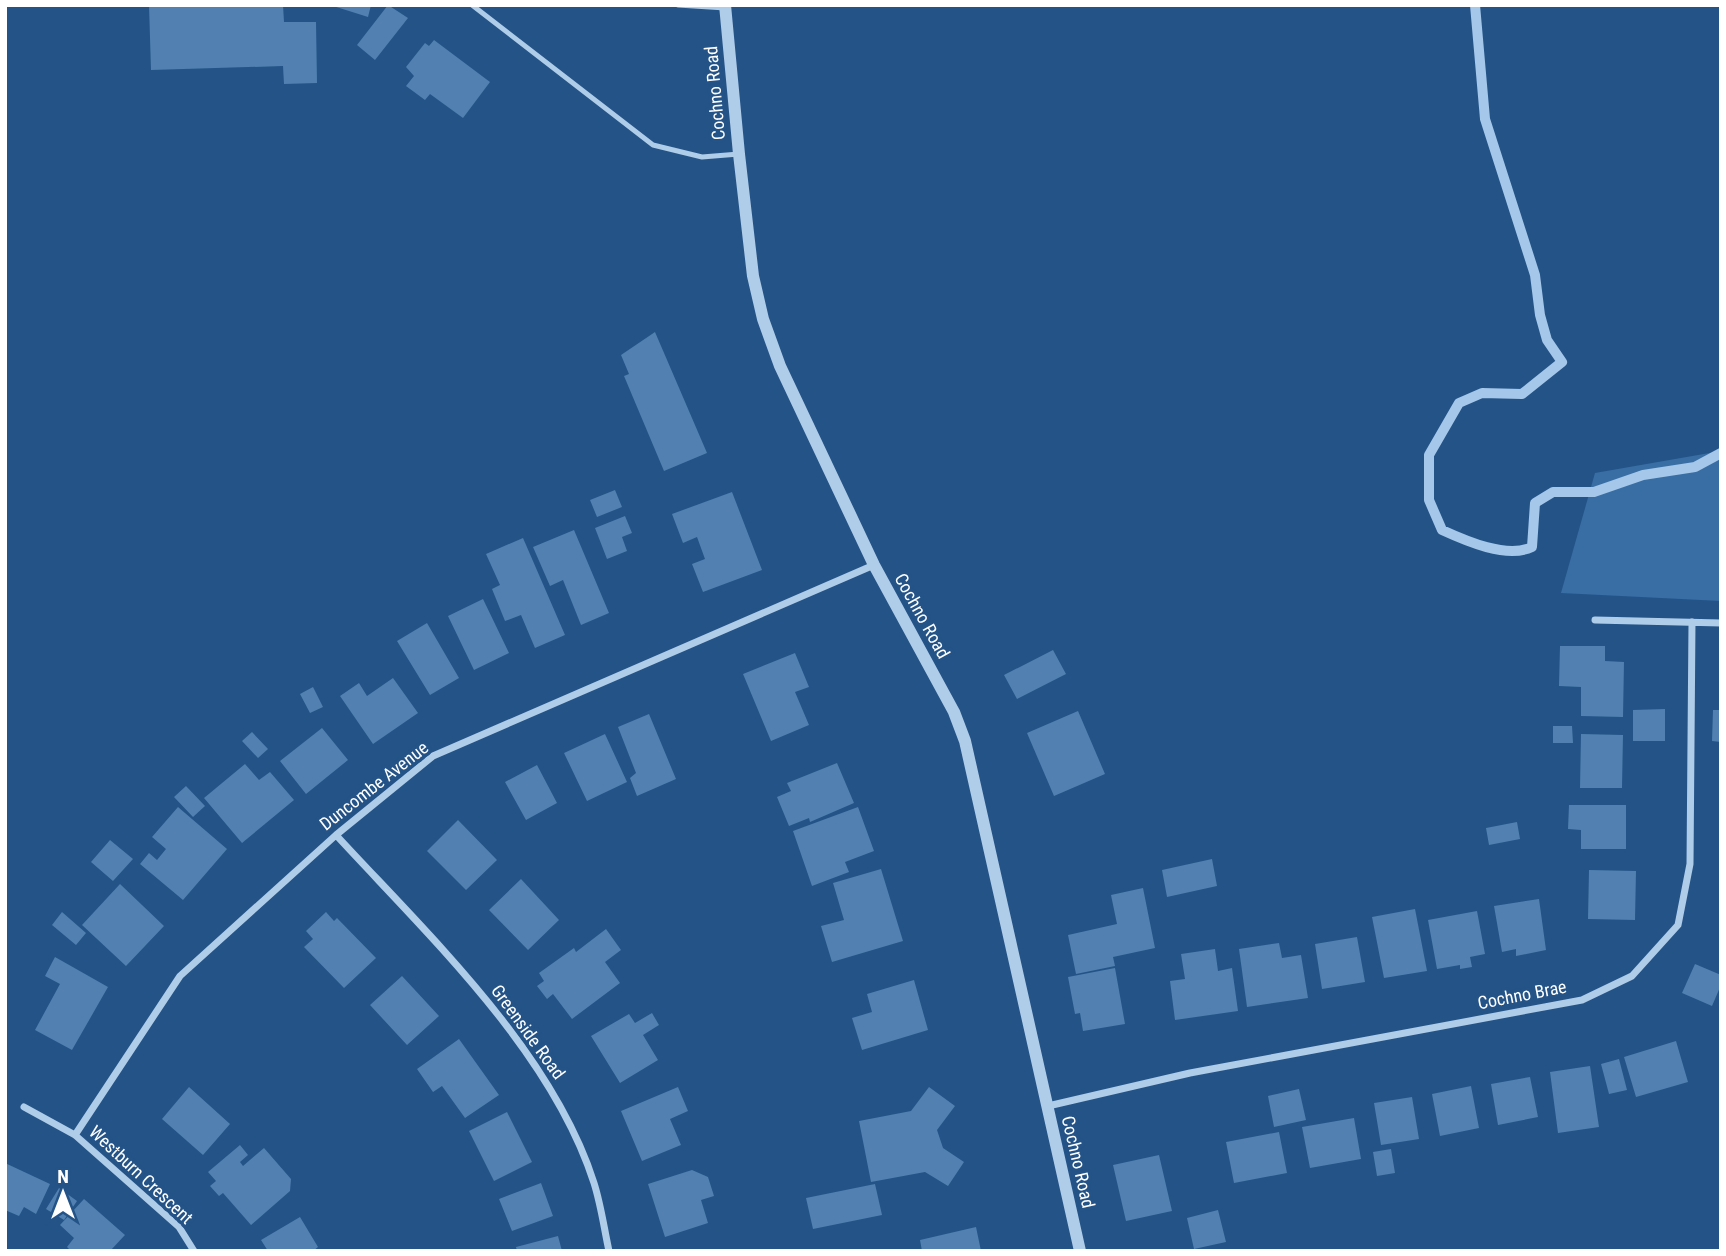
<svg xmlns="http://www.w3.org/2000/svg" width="1726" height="1256" viewBox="0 0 1726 1256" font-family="'Roboto Condensed',sans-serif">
  <rect width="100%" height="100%" fill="#245387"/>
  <!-- green -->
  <path fill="#396ea4" d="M 1721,451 L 1721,601 L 1561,593 L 1595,473 Z"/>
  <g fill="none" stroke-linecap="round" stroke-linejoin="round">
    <!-- stream -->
    <path stroke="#a4c7ea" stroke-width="10" d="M 1475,5 L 1485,119 L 1535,275 L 1540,315 L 1547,340 L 1562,362 L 1522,394 L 1482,393 L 1459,403 L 1429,455 L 1429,500 L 1442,530 C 1466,541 1507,559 1532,547 L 1535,503 L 1553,492 L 1594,492 L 1643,475 L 1695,467 L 1721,453"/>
  </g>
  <!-- building -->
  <path fill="#5180b1" d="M 149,5 L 283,5 L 284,22 L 316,22 L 317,83 L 284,84 L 283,66 L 151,70 Z
    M 330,5 L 371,5 L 368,17 Z
    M 388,5 L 408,18 L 375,60 L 357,45 Z
    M 434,40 L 490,82 L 463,118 L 430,94 L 425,100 L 406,86 L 414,76 L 406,67 L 425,43 L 429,46 Z
    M 655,332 L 707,453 L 664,471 L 624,376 L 629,374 L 621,355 Z
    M 615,490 L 622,507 L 597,517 L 590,500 Z
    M 732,492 L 762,570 L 703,592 L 692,564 L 705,559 L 697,537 L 683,543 L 672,514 Z
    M 625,516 L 632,533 L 622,537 L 627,551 L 607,559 L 595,528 Z
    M 574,530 L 609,613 L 581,625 L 563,580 L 550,586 L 533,547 Z
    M 523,538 L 565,635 L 535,648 L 521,615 L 505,621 L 492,589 L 500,585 L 486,554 Z
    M 483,599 L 509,653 L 474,670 L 448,616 Z
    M 427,623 L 459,678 L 430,695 L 397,641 Z
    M 1560,646 L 1605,646 L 1605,661 L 1624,662 L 1623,717 L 1581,716 L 1581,687 L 1559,686 Z
    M 1053,650 L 1066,674 L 1017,699 L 1004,675 Z
    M 795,653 L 809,687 L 795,692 L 809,725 L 771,741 L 743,674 Z
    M 393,678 L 418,713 L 373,744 L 340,696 L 359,683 L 367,696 Z
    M 313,687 L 323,707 L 310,713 L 300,694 Z
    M 1665,709 L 1665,741 L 1633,741 L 1633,710 Z
    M 1713,710 L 1721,710 L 1721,742 L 1712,741 Z
    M 1078,711 L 1105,774 L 1054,796 L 1027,733 Z
    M 649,714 L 676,779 L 637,796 L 630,778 L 636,773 L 618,727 Z
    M 1553,726 L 1572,726 L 1573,743 L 1553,743 Z
    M 322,728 L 348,760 L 306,794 L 280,761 Z
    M 252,732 L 268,749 L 258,758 L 242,741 Z
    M 605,734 L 627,782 L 587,801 L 564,753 Z
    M 1581,734 L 1623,735 L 1622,788 L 1580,788 Z
    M 837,763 L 854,803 L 810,822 L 809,818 L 789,826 L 777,797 L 791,791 L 787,783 Z
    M 245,764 L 259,780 L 270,772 L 294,800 L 242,843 L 204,798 Z
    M 537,765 L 557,803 L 526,820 L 505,782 Z
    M 186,786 L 205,806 L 193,817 L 174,797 Z
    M 1569,805 L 1626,805 L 1626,849 L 1581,849 L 1581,830 L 1568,829 Z
    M 178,807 L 227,849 L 183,900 L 140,864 L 149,853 L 157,860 L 166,849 L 152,837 Z
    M 858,807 L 874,851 L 845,862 L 849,872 L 812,886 L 793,831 Z
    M 458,820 L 497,860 L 466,890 L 427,851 Z
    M 1517,822 L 1520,839 L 1489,845 L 1486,828 Z
    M 110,840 L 133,859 L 113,881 L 91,862 Z
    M 1212,859 L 1217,886 L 1167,897 L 1162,870 Z
    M 881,869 L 903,941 L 832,962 L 821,926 L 844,920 L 833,883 Z
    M 1589,870 L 1636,871 L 1635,920 L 1588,919 Z
    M 521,879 L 559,920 L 528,950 L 489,910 Z
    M 120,884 L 164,926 L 126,966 L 82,925 Z
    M 1143,888 L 1155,948 L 1113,957 L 1115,966 L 1076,974 L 1068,935 L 1117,924 L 1111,895 Z
    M 1539,899 L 1546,950 L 1516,956 L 1516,949 L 1502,952 L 1494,906 Z
    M 1415,909 L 1427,971 L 1384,978 L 1372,917 Z
    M 1477,911 L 1485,954 L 1470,957 L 1472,967 L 1460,969 L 1460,965 L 1437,969 L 1428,920 Z
    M 62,912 L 86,933 L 76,945 L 52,925 Z
    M 326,912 L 334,921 L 337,918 L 376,958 L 344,988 L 304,947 L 313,939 L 306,931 Z
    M 606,929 L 621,950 L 605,962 L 620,983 L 572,1019 L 553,994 L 547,999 L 537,986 L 544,981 L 539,973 L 574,948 L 576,952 Z
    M 1357,937 L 1365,982 L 1322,989 L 1315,944 Z
    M 1279,943 L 1282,958 L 1301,955 L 1308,998 L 1247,1007 L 1239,949 Z
    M 1215,949 L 1218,971 L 1232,968 L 1238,1011 L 1175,1020 L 1170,981 L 1185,979 L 1181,954 Z
    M 55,957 L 108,987 L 72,1050 L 35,1030 L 60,984 L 45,976 Z
    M 1695,964 L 1721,975 L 1721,985 L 1712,1006 L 1682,993 Z
    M 1115,968 L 1125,1024 L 1083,1031 L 1080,1013 L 1075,1014 L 1068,977 Z
    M 402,976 L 439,1016 L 407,1045 L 370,1005 Z
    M 914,980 L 928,1030 L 862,1050 L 852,1018 L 872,1012 L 867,994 Z
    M 652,1013 L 659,1025 L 643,1035 L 658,1060 L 620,1083 L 591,1036 L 629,1014 L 635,1023 Z
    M 459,1039 L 499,1095 L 465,1118 L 442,1086 L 433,1092 L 417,1069 Z
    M 1676,1041 L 1688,1082 L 1636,1097 L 1624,1057 Z
    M 1619,1059 L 1627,1090 L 1609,1094 L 1601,1064 Z
    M 1590,1066 L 1599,1127 L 1558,1133 L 1550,1072 Z
    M 1530,1077 L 1538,1117 L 1498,1125 L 1491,1084 Z
    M 1471,1086 L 1479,1128 L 1440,1136 L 1432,1094 Z
    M 189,1087 L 230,1124 L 203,1155 L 162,1119 Z
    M 678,1087 L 688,1111 L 670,1119 L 681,1145 L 642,1161 L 621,1111 Z
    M 929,1087 L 955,1106 L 937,1130 L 943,1148 L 964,1162 L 948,1186 L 925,1172 L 871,1182 L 859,1121 L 911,1111 Z
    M 1299,1089 L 1306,1120 L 1274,1127 L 1268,1096 Z
    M 1412,1097 L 1419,1139 L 1381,1145 L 1374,1103 Z
    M 507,1112 L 532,1162 L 494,1181 L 469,1131 Z
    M 1354,1118 L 1361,1159 L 1310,1168 L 1302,1127 Z
    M 1279,1132 L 1287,1173 L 1234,1183 L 1226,1142 Z
    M 240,1145 L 248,1155 L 240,1162 L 243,1166 L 264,1148 L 291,1179 L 290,1191 L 251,1225 L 223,1193 L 219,1196 L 210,1186 L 216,1181 L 208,1172 Z
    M 1391,1149 L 1395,1173 L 1377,1176 L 1373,1152 Z
    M 1159,1155 L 1172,1211 L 1126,1221 L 1113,1165 Z
    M 5,1163 L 50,1184 L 36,1214 L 24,1207 L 19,1216 L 5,1210 Z
    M 692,1170 L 708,1177 L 714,1196 L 701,1200 L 708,1223 L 665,1237 L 648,1184 Z
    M 541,1183 L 553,1216 L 512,1231 L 499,1199 Z
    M 875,1184 L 882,1215 L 813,1229 L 806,1198 Z
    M 59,1188 L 77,1201 L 64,1220 L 46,1209 Z
    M 84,1199 L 125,1235 L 110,1251 L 71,1251 L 67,1247 L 74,1238 L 60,1225 Z
    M 1218,1210 L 1226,1242 L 1194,1249 L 1187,1218 Z
    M 300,1217 L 318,1247 L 313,1251 L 268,1251 L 261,1240 Z
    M 976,1227 L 981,1251 L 922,1251 L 920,1240 Z
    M 558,1236 L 562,1251 L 517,1251 L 516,1247 Z"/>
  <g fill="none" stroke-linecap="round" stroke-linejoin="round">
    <!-- service -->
    <path stroke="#afcce9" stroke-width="5" d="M 472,5 L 653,145 L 702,157 L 739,154
      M 678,5 L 725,8"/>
    <!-- minor -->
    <path stroke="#afcce9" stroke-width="7" d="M 1595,620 L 1721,623
      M 336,835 C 428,935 552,1051 594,1183 C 601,1205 604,1228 609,1251
      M 1048,1106 L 1190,1073 L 1582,1000 L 1632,976 L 1678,925 L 1690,864 L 1692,622
      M 24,1107 L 75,1135 L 179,1227 L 194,1251
      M 75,1135 L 180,976 L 336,835 L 433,756 L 874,565"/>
    <!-- tertiary -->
    <path stroke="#afcce9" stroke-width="12" d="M 725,5 L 739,154 L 753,276 L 763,319 L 780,366 L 874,565 L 954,712 L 965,741 L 1080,1251"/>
  </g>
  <g text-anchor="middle" stroke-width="7" stroke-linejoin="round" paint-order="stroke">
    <!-- street labels -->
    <g font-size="18" fill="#fff" stroke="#245387">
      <text transform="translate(715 93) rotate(-95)" y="6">Cochno Road</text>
      <text transform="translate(922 616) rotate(61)" y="6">Cochno Road</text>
      <text transform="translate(374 786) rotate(-38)" y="6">Duncombe Avenue</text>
      <text transform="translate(1522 995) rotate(-11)" y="6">Cochno Brae</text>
      <text transform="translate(528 1032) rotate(54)" y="6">Greenside Road</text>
      <text transform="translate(1078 1162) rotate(77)" y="6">Cochno Road</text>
      <text transform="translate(141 1175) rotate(43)" y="6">Westburn Crescent</text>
    </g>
  </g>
  <!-- border -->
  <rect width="1726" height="1256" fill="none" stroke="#ffffff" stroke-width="14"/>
  <!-- north arrow -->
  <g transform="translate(63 1193)" stroke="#245387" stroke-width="5" paint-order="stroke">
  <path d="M0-5L12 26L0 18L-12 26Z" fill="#ffffff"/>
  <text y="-10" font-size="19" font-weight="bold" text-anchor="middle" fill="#ffffff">N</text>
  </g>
</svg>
